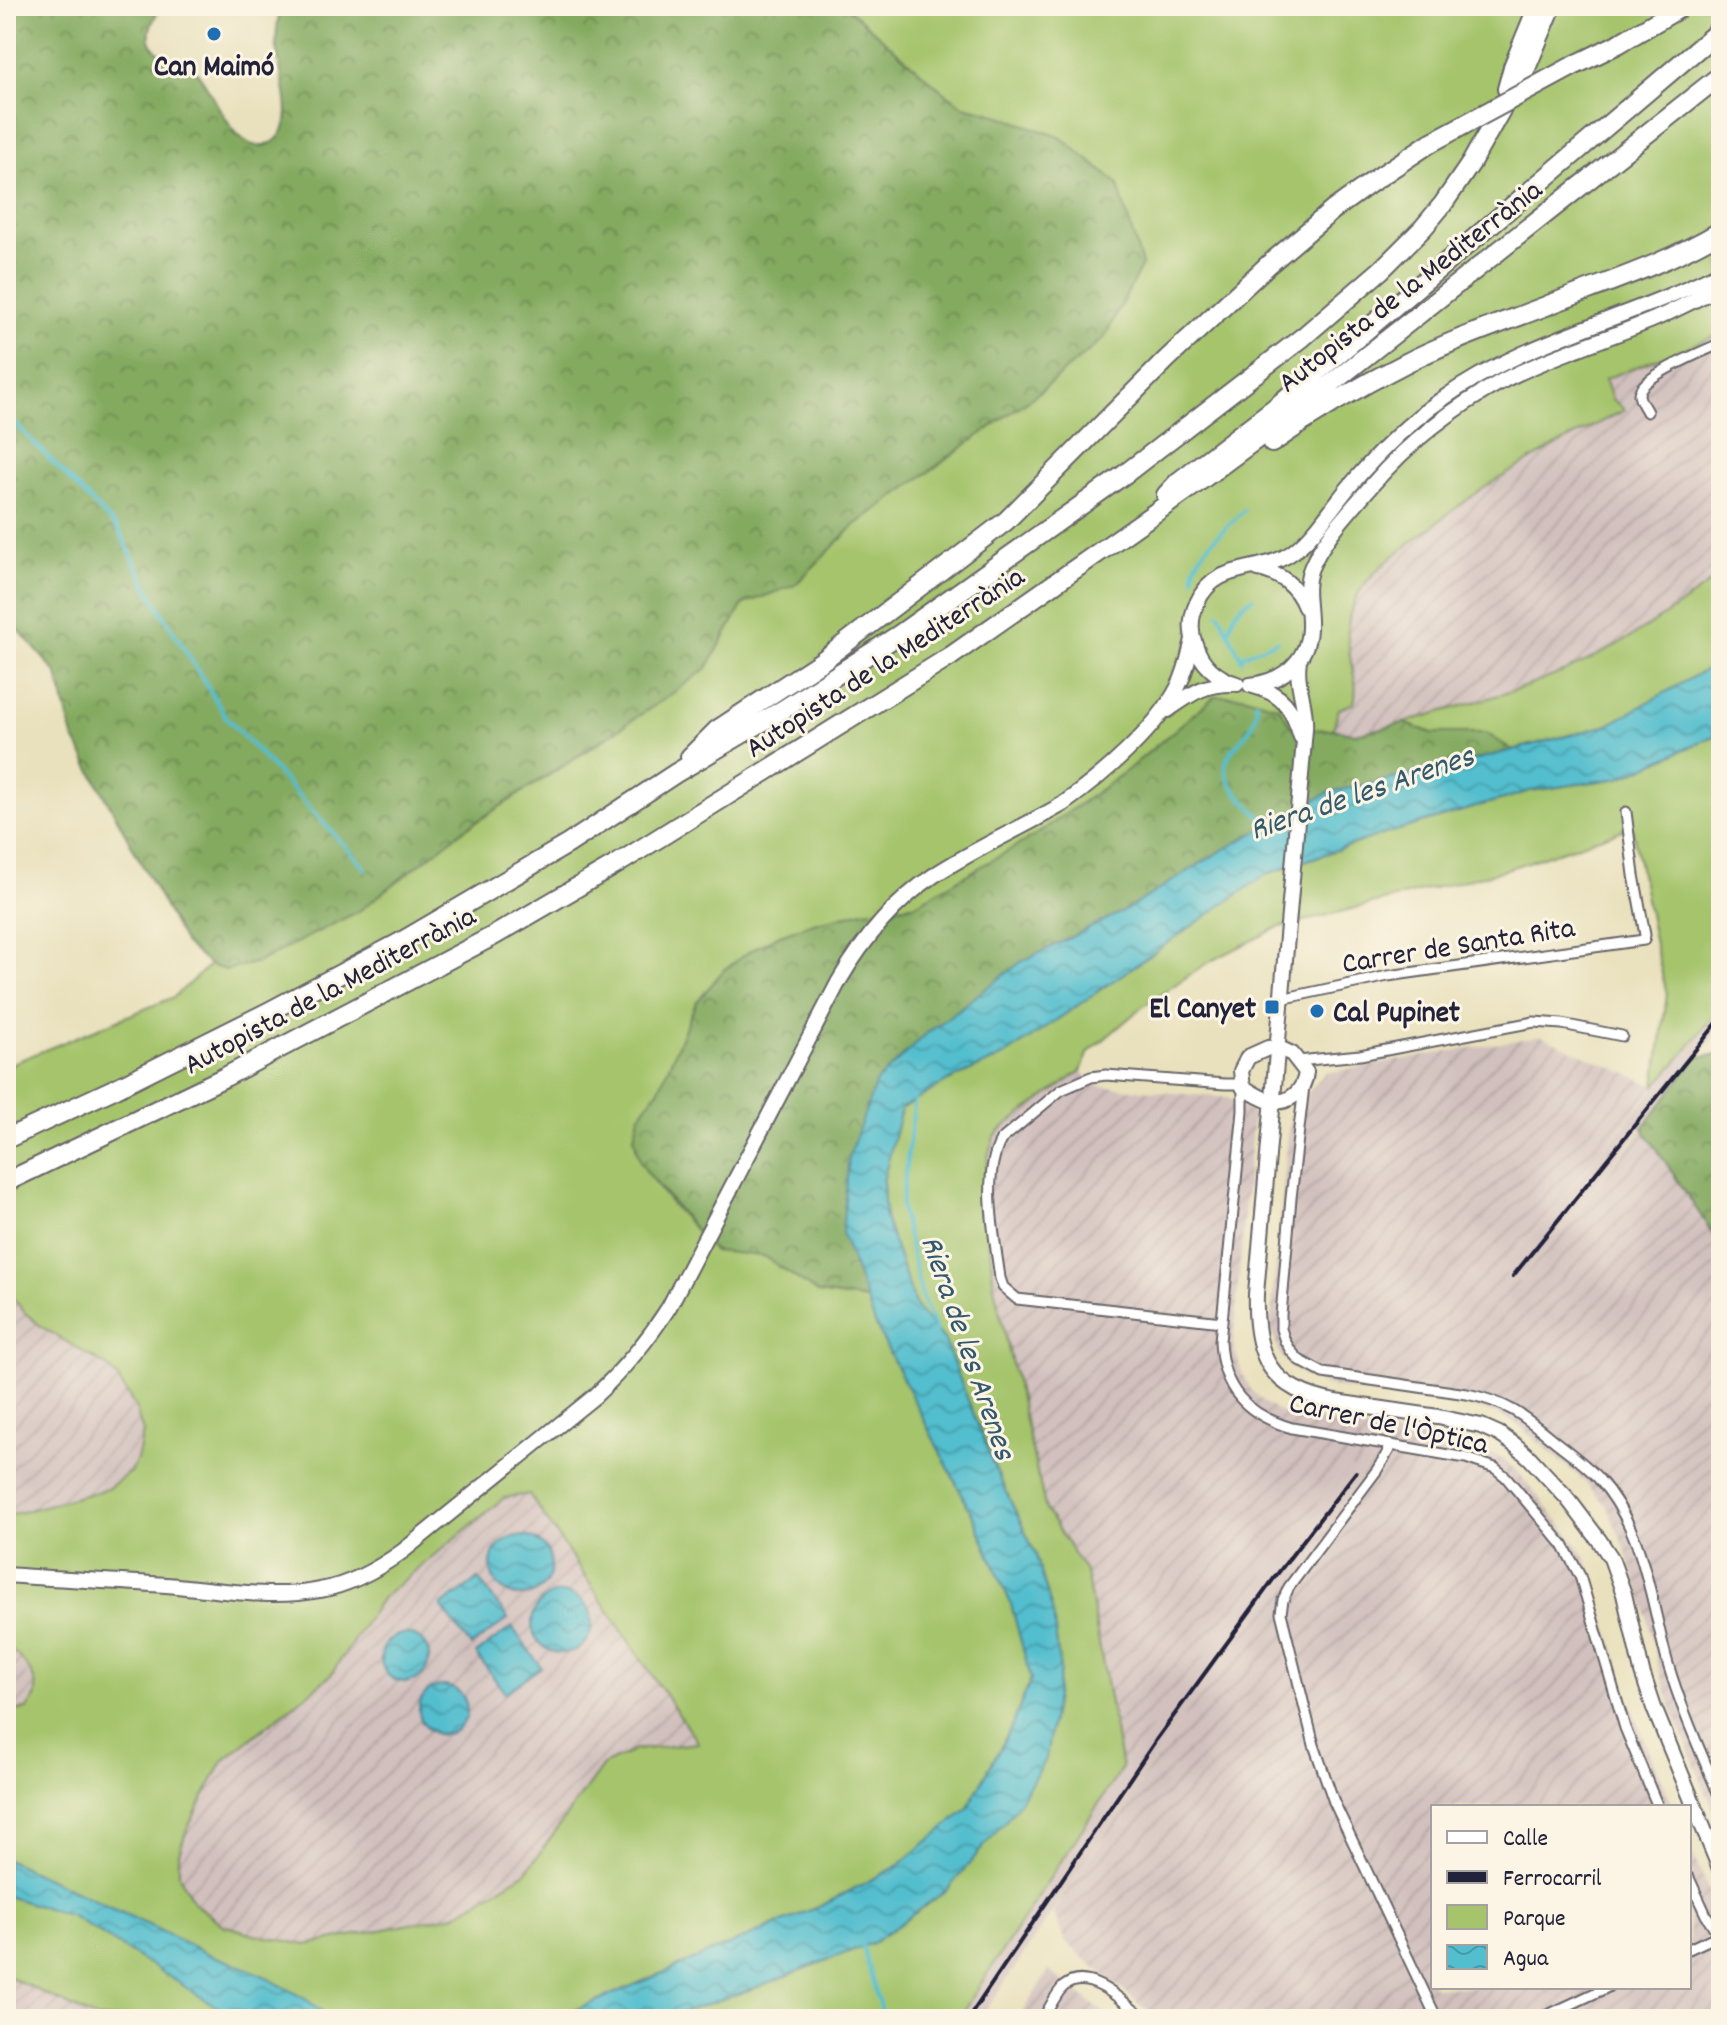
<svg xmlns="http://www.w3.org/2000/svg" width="1727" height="2025" viewBox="0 0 1727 2025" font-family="Dekko,sans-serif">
  <defs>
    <pattern id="industrial-furrows" width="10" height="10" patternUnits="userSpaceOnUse" patternTransform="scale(2)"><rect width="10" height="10" fill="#d1c0bd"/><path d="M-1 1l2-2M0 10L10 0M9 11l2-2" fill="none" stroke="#b3a5a3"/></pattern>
    <pattern id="forest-crowns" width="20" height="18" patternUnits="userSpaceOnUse" patternTransform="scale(2)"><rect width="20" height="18" fill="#84aa60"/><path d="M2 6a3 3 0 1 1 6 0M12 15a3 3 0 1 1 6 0" fill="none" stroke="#6c8a50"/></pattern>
    <pattern id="water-waves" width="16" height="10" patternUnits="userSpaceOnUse" patternTransform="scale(2)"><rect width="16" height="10" fill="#52bece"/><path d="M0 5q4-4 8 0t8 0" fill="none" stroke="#449aa8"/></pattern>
  </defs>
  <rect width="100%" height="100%" fill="#fcf5e5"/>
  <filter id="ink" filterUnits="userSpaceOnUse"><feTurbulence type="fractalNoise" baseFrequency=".0125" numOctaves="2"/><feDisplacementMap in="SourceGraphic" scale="16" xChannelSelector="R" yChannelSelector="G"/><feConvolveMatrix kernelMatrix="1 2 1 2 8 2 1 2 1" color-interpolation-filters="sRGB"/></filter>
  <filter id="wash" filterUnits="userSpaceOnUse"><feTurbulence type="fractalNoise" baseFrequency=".006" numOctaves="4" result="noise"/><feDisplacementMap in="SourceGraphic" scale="32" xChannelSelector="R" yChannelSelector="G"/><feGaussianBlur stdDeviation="1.8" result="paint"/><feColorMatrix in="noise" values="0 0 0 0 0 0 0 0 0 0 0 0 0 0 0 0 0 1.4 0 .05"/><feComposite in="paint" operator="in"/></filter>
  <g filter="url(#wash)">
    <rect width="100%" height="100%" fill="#e9e1bd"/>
    <!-- industrial -->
    <path fill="url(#industrial-furrows)" d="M 1721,334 L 1721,574 L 1677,609 L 1628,639 L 1586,661 L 1540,681 L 1404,723 L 1355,734 L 1333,729 L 1339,709 L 1354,703 L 1357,689 L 1349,651 L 1350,616 L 1354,601 L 1371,576 L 1383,564 L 1460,504 L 1506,474 L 1571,437 L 1624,411 L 1612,399 L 1605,379 Z
      M 1541,1036 L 1655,1086 L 1501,1271 L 1520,1282 L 1643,1128 L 1721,1246 L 1721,1828 L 1672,1709 L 1660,1674 L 1645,1608 L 1623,1543 L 1606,1505 L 1585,1482 L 1517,1424 L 1500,1415 L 1481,1409 L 1332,1387 L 1309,1379 L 1293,1369 L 1281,1355 L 1270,1328 L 1290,1115 L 1325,1073 Z
      M 1081,1071 L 1097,1086 L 1228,1098 L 1253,1114 L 1233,1345 L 1243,1376 L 1252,1391 L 1266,1404 L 1281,1413 L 1299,1418 L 1476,1447 L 1498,1455 L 1517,1471 L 1573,1539 L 1586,1558 L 1595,1582 L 1627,1694 L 1644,1741 L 1673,1807 L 1433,1807 L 1433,1987 L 1689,1987 L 1689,1845 L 1715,1904 L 1721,1913 L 1721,2019 L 1157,2019 L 1065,1942 L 1053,1912 L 1203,1688 L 1362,1478 L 1346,1465 L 1122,1768 L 1086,1573 L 1046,1510 L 994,1287 L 984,1195 L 989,1152 L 993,1137 L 1005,1126 Z
      M 6,1289 L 25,1313 L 54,1334 L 108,1367 L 117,1377 L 135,1407 L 143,1432 L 137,1460 L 130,1472 L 107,1489 L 6,1516 Z
      M 529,1494 L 699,1744 L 635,1750 L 603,1765 L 526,1872 L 455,1915 L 306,1945 L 258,1935 L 223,1925 L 194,1903 L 178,1875 L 179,1853 L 187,1829 L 223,1761 L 330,1676 L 381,1599 L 505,1498 Z
      M 6,1647 L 14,1651 L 31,1673 L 37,1685 L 35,1698 L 27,1709 L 10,1711 L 6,1710 Z
      M 1049,1971 L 1112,2019 L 1018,2019 Z
      M 6,1975 L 97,2019 L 6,2019 Z"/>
    <!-- railway -->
    <path fill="#d1c0bd" d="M 1721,1006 L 1721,1030 L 1697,1057 L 1520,1282 L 1501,1271 L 1681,1057 Z
      M 1347,1464 L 1362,1478 L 1203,1688 L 980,2019 L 958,2019 L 1122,1768 Z"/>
    <!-- green -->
    <path fill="#a5c46c" stroke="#647354" stroke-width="2" fill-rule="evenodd" d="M 845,6 L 1721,6 L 1721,334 L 1605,379 L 1612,399 L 1625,410 C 1585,430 1545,451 1507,474 C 1475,492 1447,515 1418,537 C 1394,556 1367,573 1354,602 C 1348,616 1347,634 1349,649 C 1351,670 1359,682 1354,703 L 1339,709 L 1333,729 L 1295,731 L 1125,772 L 1036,835 L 914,905 L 850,914 L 780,935 L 751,950 L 723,971 L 696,1003 L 659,1089 C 650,1099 634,1126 635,1139 C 636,1173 691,1225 713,1250 L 764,1256 L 818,1293 L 867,1300 L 876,1326 L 976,1522 L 1011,1604 L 1031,1678 L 1012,1726 L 967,1809 L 898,1866 L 825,1904 L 554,2019 L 332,2019 C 293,1991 253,1970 208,1954 L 6,1859 L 6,1710 L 10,1711 L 27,1709 C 28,1707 34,1699 35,1697 C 41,1679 20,1655 6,1647 L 6,1516 L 107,1489 L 130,1472 L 137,1460 L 143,1432 L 135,1407 L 117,1377 L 108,1367 L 42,1327 L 25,1313 L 6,1289 L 6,1066 L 174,997 L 210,965 L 226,970 L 258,962 L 359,911 L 462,831 L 587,751 L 707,668 L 743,604 L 795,584 L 855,525 L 1042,390 L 1104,338 L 1142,265 L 1117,183 L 1059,137 L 988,112 L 963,106 L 940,89 ZM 529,1494 L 698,1743 L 635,1750 L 603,1765 L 526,1872 L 455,1915 L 306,1945 L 258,1935 L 223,1925 L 194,1903 L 179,1875 L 179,1853 L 187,1829 L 223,1761 L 330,1676 L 381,1599 L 504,1498 Z
      M 1721,574 L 1721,661 L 1608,725 L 1512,750 L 1486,733 L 1432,733 L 1404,723 C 1449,708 1496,698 1541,681 C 1608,655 1665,618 1721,574 Z
      M 1721,733 L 1721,1006 L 1681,1057 L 1655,1086 L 1667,994 L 1655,945 L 1632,827 L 1501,871 L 1277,928 L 1207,963 L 1141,1008 L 1089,1052 L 1081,1071 L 1005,1126 L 994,1137 L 989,1152 L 984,1195 L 994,1287 L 1046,1510 L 1086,1573 L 1122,1768 L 958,2019 L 663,2019 L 752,1989 L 874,1942 L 947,1890 L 1046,1758 L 1036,1555 L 994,1466 L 944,1339 L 916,1307 L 885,1218 L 883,1181 L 901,1109 L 948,1081 L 1006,1055 L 1267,874 L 1374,837 L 1530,791 L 1620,778 Z
      M 6,1896 L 72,1916 L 237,2019 L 97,2019 L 6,1975 Z"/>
    <!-- forest -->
    <path fill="url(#forest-crowns)" stroke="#53664e" stroke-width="2" d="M 6,6 L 161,6 C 155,17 144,33 153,46 C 162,60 183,59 195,70 C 213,87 237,165 273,142 C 301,124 278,74 277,49 C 275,33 278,21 281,6 L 845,6 L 940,89 L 963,106 L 988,112 L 1060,137 L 1117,183 L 1142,265 L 1104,338 L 1042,390 L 855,525 L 795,585 L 743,604 L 707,668 L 666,698 L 462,831 L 359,911 L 258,962 L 226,970 L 210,965 L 185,944 L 73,737 L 57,674 L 6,615 Z
      M 1215,696 L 1243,696 L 1279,707 L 1295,731 L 1333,729 L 1355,734 L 1404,723 L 1432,733 L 1486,733 L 1512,750 L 1448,767 L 1221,851 L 1126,910 L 1021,962 L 926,1034 L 876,1082 L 842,1233 L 867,1300 L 818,1293 L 764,1256 L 713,1251 L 647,1172 L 640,1161 L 634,1137 L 639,1116 L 659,1089 L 696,1003 L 723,971 L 751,950 L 780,935 L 813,923 L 864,911 L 914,905 L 1036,835 L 1125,772 Z
      M 1721,1054 L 1721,1246 L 1643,1128 L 1697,1057 Z"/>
    <!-- water -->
    <path fill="url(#water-waves)" stroke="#3a7084" stroke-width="2" d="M 1721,661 L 1721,733 L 1620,778 L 1530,791 L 1374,837 L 1267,874 L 1006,1055 L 948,1081 L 901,1109 L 883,1181 L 885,1218 L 916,1307 L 944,1339 L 994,1466 L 1036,1555 L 1053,1613 L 1060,1671 L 1046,1758 L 1014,1811 L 947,1890 L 874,1942 L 752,1989 L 663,2019 L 554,2019 L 825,1904 L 898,1866 L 967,1809 L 1012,1726 L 1031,1679 L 1011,1604 L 976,1522 L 876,1326 L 842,1233 L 849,1156 L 876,1082 L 926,1034 L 1021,962 L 1126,910 L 1221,851 L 1330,792 L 1448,767 L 1608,725 Z
      M491 1566a30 30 0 1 1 60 0a30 30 0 1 1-60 0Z
      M 479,1579 L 508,1619 L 471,1646 L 441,1606 Z
      M532 1623a30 30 0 1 1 60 0a30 30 0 1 1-60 0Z
      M 512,1627 L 541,1667 L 505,1693 L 476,1654 Z
      M381 1658a24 24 0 1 1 48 0a24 24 0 1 1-48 0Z
      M419 1710a24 24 0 1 1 48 0a24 24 0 1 1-48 0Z
      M 6,1859 L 155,1928 L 208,1954 L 241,1966 L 264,1976 L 307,2000 L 332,2019 L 237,2019 L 233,2017 L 72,1916 L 6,1896 Z"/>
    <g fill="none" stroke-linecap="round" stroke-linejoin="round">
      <!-- stream -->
      <path stroke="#52bece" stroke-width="4" d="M 6,414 L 118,529 L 152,596 L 226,717 L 366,869
        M 1194,578 C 1189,557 1230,525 1244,510
        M 1219,613 L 1242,660
        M 1229,630 C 1232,615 1239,605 1253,598
        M 1241,658 L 1244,655 L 1277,641
        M 1256,702 C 1262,742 1207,747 1232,786 C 1242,801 1259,814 1272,827
        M 915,1098 L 901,1207 L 922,1297 L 936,1331
        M 862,1944 L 880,2007 L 880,2019"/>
    </g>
  </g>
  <g filter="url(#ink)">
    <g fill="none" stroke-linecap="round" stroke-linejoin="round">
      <!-- street casing -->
      <g stroke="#686568" stroke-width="13">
        <path id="street" d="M 1647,412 C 1644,406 1639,400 1639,394 C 1640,376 1705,351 1721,343
          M 1281,999 L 1388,976 L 1644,940 L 1645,935 L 1634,875 L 1626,812
          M 1298,1061 L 1360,1055 L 1534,1022 L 1562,1024 L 1622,1036
          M 1304,1086 L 1291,1198 L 1281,1315 L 1281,1329 L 1285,1341 L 1291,1351 L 1299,1360 L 1323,1373 L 1467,1394 C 1506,1402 1522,1414 1552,1439 C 1567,1451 1584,1463 1598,1478 C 1645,1529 1650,1600 1668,1664 C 1682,1711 1702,1755 1721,1800
          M 1243,1087 L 1243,1111 L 1220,1341 C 1222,1389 1247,1415 1292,1428 L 1466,1458 L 1495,1468 L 1506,1477 L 1563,1545 L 1580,1576 L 1625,1728 L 1658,1807
          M 1222,1322 L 1017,1299 L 1003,1287 L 1000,1278 C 995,1238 981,1176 1001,1140 L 1061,1090 L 1091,1077 L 1106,1075 L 1225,1084 L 1243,1084
          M 1392,1445 L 1377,1470 L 1289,1587 L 1283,1600 L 1281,1613 L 1314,1745 L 1334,1802 L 1437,2019
          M 1689,1878 L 1706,1915 L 1721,1938
          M 1689,1949 L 1719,1935
          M 1043,2019 C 1049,2009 1055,1995 1063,1987 C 1088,1965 1126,2004 1144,2019
          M 1539,2019 L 1608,1987"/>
      </g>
      <!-- secondary casing -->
      <g stroke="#686568" stroke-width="18">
        <path id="secondary" d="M 1258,569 C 1281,574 1296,585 1305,607
          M 1299,660 C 1295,684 1307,705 1305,729 L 1256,1294 C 1254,1357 1270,1390 1335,1402 L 1438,1417 L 1481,1426 L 1499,1434 L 1515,1445 L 1530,1458 L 1568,1499 L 1599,1540 L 1611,1558 L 1624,1594 L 1642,1672 L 1654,1708 L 1721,1871
          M 1237,684 C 1217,678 1201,664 1195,644 C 1190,631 1191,616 1197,603 C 1216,559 1262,576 1294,551 C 1316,534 1331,508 1349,487 C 1376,455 1406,424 1441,400 C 1526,339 1629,319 1721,272
          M 1250,685 C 1281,682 1308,662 1309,628 C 1310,608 1303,588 1311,568 C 1324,537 1350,511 1372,485 C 1409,442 1454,407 1504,380 C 1551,356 1601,341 1650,321 C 1674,311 1698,298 1721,287
          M 1253,686 C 1282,693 1293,709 1301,737
          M 1168,710 C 1191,694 1203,684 1232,684
          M 1277,1047 L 1292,1054 L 1306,1072 C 1304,1092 1288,1106 1267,1100 C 1258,1097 1251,1092 1243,1087 L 1241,1071 L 1248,1057 L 1268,1048 Z
          M 6,1575 C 59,1579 113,1581 166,1585 C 216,1589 270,1600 320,1590 C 350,1585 378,1569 403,1551 L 595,1396 C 624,1369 648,1340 669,1307 L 839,981 C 863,940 893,903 933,876 C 974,849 1020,829 1063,804 C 1102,776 1156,730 1178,687 C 1186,672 1189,656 1193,639"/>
      </g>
      <!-- highway casing -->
      <g stroke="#686568" stroke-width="22">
        <path id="highway" d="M 1571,67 L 1618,44 L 1683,6
          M 1507,89 L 1513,67 L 1538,6
          M 1272,443 C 1314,413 1358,387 1404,364 C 1449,341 1499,324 1546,306 C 1605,283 1666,264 1721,231
          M 1166,495 L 1178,482 L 1277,406 L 1721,29
          M 690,757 L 717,730 L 822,661 L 1006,521 L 1167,359 L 1268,265 L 1333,210 L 1376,179 L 1430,143
          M 6,1139 L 116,1088 L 268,1012 L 399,943 L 568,844 L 676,773 L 784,709 L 900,634 L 1125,474 L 1303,337 L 1381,270 L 1423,228 L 1443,204 L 1471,163 L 1502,108 L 1524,73 L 1552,6
          M 6,1182 L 225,1077 L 495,935 L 617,864 L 951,656 L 1189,489 L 1327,387 L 1721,75"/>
      </g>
      <!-- street -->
      <use href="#street" stroke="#fff" stroke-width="9"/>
      <!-- secondary -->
      <use href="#secondary" stroke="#fff" stroke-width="14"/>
      <!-- highway -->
      <use href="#highway" stroke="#fff" stroke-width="18"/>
      <!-- rail -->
      <path stroke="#22223b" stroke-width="4" d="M 1513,1276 L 1721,1018
        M 968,2019 L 1156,1740 L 1275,1577 L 1356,1472"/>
      <!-- highway-bridge casing -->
      <g stroke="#686568" stroke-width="22" stroke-linecap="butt">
        <path id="highway-bridge" d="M 1430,143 L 1571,67"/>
      </g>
      <!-- highway-bridge -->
      <use href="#highway-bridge" stroke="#fff" stroke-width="18"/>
    </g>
  </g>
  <!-- markers -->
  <g fill="#1f6fb2" stroke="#fcf5e5" stroke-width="3">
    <circle cx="214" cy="34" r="8"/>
    <rect x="1264" y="999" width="16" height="16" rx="4"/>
    <circle cx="1317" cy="1011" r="8"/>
  </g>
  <g text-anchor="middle" stroke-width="6" stroke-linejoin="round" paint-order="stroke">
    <!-- poi labels -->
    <g font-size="30" font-weight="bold" fill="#22223b" stroke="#fcf5e5">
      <text x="214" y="75">Can Maimó</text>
      <text x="1256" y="1017" text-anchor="end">El Canyet</text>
      <text x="1333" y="1021" text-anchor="start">Cal Pupinet</text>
    </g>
    <!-- street labels -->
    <g font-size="30" fill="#22223b" stroke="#fcf5e5">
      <text transform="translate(1409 285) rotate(-38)" y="10">Autopista de la Mediterrània</text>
      <text transform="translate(884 661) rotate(-33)" y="10">Autopista de la Mediterrània</text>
      <text transform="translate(1458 944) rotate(-9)" y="10">Carrer de Santa Rita</text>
      <text transform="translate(329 989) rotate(-28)" y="10">Autopista de la Mediterrània</text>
      <text transform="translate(1389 1422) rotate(12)" y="10">Carrer de l'Òptica</text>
    </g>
    <!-- water labels -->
    <g font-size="32" font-style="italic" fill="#33596e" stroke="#fcf5e5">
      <text transform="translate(1361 791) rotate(-19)" y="11">Riera de les Arenes</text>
      <text transform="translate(970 1347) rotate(71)" y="11">Riera de les Arenes</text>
    </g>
  </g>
  <!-- margin -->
  <rect width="1727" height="2025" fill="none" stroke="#fcf5e5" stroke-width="32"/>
  <!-- legend -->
  <rect x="1431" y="1805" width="260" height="184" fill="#fcf5e5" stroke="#a5a1a1" stroke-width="2"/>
  <rect x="1447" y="1831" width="40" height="12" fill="#ffffff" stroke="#a5a1a1" stroke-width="2"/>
  <text x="1503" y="1845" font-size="24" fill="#22223b">Calle</text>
  <rect x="1447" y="1871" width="40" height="12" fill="#22223b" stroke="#a5a1a1" stroke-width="2"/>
  <text x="1503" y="1885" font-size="24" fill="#22223b">Ferrocarril</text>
  <rect x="1447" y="1905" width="40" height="24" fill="#a5c46c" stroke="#a5a1a1" stroke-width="2"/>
  <text x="1503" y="1925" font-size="24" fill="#22223b">Parque</text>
  <rect x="1447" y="1945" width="40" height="24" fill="url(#water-waves)" stroke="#a5a1a1" stroke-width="2"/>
  <text x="1503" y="1965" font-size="24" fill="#22223b">Agua</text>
</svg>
